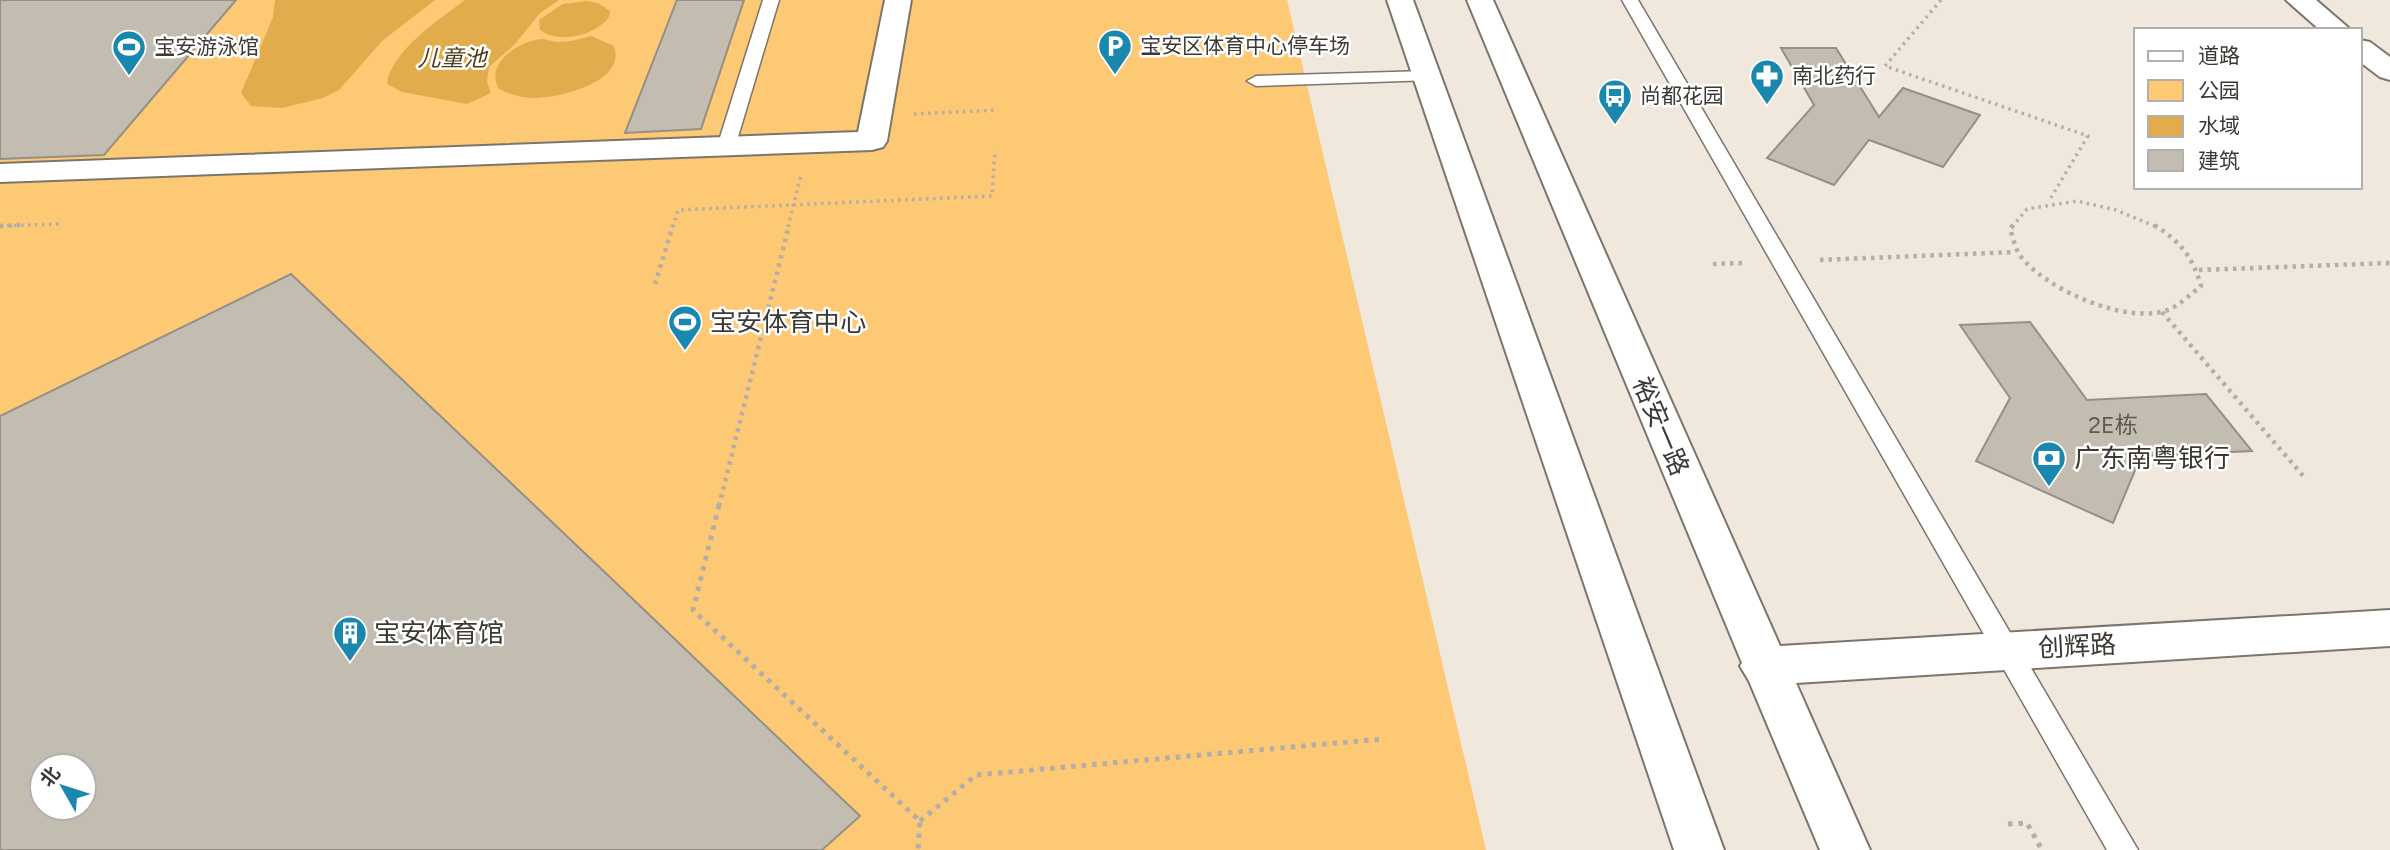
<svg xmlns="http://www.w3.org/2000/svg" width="2390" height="850" viewBox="0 0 2390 850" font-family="Figtree,'Noto Sans SC',sans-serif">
  <rect width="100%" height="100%" fill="#f0e8dd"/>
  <!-- green -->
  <path fill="#fdc974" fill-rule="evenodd" d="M 0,0 L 1287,0 L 1486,850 L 0,850 ZM 42,766 L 84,766 L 84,808 L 42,808 Z"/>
  <!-- water -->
  <path fill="#e2ab4c" d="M 275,0 L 435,0 L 382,41 L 339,90 L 323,98 L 282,108 L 251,106 L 241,93 L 273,17 Z
    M 465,0 L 559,0 L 540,13 L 515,44 L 489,67 L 487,82 L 491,93 L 467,104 L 402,92 L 387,84 C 390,52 441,18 465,0 Z
    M 587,1 L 598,3 L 610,11 L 609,17 C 595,36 560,44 540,30 L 539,20 L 563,4 Z
    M 591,36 L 614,46 C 627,83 557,99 531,98 C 519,97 509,94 499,89 C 484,64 518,41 542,39 C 547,39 552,42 558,42 C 569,42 580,39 591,36 Z"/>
  <!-- building -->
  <path fill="#c3bcb1" stroke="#968f85" stroke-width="2" fill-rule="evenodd" d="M 0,0 L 236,0 L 104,155 L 0,159 Z
    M 677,0 L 744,0 L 701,129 L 625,133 Z
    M 1781,48 L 1836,48 L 1879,117 L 1903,88 L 1980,115 L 1943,167 L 1869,140 L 1834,185 L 1767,158 L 1814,105 Z
    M 291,274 L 593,561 L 860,816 L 822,850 L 0,850 L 0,416 ZM 42,766 L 84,766 L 84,808 L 42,808 Z
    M 2030,322 L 2087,400 L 2206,394 L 2252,451 L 2141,456 L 2113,523 L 1976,461 L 2010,398 L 1960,325 Z"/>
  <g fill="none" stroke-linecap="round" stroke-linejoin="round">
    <!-- lane casing -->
    <g stroke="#7c756b" stroke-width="3">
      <path id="lane" d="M 763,0 L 779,0 L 735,147 L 732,151 L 720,151 L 717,147 Z
        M 1622,0 L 1638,0 L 2138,850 L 2107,850 Z
        M 1427,71 L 1433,72 L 1436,76 L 1433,80 L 1256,86 L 1247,81 L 1256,76 Z"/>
    </g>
    <!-- street casing -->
    <g stroke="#7c756b" stroke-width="4">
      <path id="street" d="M 885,0 L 911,0 L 887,141 L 883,147 L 872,150 L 0,182 L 0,164 L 858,132 Z"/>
    </g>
    <!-- secondary casing -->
    <g stroke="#7c756b" stroke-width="4">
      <path id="secondary" d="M 1387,0 L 1413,0 L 1724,850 L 1674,850 Z
        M 1467,0 L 1493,0 L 1780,646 L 2390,610 L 2390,646 L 1796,683 L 1870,850 L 1820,850 L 1749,681 L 1740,666 L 1742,663 Z
        M 2286,0 L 2316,0 L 2351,30 L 2320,30 Z
        M 2360,40 L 2370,42 L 2390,57 L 2390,80 L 2380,77 L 2360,62 Z"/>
    </g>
    <!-- path-far2 -->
    <path stroke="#b5aea6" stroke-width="3.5" stroke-dasharray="2.5 4.5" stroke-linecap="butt" d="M 1941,0 L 1885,66 L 2088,136 L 2049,201
      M 914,114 L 997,110
      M 0,226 L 59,224
      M 673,227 L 678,210 L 992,196 L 995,150
      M 788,227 L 801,175
      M 2012,227 L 2027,209 L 2077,201 L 2116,210 L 2157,227"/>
    <!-- path-far1 -->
    <path stroke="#b5aea6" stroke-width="4.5" stroke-dasharray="3.5 5" stroke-linecap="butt" d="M 2013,225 L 2010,229 C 2013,237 2015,248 2019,254 C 2043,289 2130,327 2170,309 C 2181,304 2192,293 2201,286 C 2193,257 2180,241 2154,225
      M 0,226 L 20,225
      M 1820,260 L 2015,252
      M 1713,264 L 1744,263
      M 2199,270 L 2390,263
      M 655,284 L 673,225
      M 2162,312 L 2305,478
      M 719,506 L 789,225"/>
    <!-- path -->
    <path stroke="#b5aea6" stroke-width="5" stroke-dasharray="4.5 6" stroke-linecap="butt" d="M 719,505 L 693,610 L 920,821 L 918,850
      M 920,821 L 976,775 L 1382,739
      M 2008,824 L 2027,823 L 2042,850"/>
    <!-- lane -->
    <use href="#lane" fill="#fff" fill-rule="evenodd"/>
    <!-- street -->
    <use href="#street" fill="#fff" fill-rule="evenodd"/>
    <!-- secondary -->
    <use href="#secondary" fill="#fff" fill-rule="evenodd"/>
  </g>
  <!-- icons -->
  <defs>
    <g id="parking-pin" transform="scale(1.75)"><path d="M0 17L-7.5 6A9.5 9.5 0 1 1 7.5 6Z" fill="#1a87ae" stroke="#fff"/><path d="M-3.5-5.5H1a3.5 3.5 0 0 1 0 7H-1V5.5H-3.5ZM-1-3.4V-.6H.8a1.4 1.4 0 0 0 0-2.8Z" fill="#fff"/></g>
    <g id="stadium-pin" transform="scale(1.75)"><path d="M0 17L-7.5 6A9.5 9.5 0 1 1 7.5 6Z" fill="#1a87ae" stroke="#fff"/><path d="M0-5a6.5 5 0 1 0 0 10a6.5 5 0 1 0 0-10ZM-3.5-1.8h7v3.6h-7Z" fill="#fff"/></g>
    <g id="pharmacy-pin" transform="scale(1.75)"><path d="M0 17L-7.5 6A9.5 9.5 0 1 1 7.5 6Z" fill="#1a87ae" stroke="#fff"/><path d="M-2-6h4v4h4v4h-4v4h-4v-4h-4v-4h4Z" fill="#fff"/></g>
    <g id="bus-pin" transform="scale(1.75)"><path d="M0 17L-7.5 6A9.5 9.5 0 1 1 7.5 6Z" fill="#1a87ae" stroke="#fff"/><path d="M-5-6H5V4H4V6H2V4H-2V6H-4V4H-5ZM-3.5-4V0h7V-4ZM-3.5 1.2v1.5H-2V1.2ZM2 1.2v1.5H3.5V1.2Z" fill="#fff"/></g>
    <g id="bank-pin" transform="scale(1.75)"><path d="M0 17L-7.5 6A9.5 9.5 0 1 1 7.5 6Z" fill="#1a87ae" stroke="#fff"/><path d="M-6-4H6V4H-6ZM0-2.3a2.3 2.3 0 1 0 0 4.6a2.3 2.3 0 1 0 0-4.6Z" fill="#fff"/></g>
    <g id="building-pin" transform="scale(1.75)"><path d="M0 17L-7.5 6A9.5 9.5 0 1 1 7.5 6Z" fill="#1a87ae" stroke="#fff"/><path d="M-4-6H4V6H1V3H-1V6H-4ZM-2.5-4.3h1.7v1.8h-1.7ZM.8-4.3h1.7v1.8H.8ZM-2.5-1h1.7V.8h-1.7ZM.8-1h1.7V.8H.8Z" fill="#fff"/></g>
  </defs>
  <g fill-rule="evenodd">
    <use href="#parking-pin" x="1115" y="46"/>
    <use href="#stadium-pin" x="129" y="47"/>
    <use href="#pharmacy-pin" x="1767" y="76"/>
    <use href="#bus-pin" x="1615" y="96"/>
    <use href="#stadium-pin" x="685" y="322"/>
    <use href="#bank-pin" x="2049" y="458"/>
    <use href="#building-pin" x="350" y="633"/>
  </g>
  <g text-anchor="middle" stroke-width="5" stroke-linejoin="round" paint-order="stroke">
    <!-- far-poi labels -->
    <g font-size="21" fill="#3c3935" stroke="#fff" text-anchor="start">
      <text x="1140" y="53">宝安区体育中心停车场</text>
      <text x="154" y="54">宝安游泳馆</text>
      <text x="1792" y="83">南北药行</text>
      <text x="1640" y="103">尚都花园</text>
    </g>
    <!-- far-water labels -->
    <g font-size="23" font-style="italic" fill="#533c15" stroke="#fff">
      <text x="452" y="66">儿童池</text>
    </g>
    <!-- number labels -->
    <g font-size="23" fill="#5e5a54">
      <text x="2113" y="433">2E栋</text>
    </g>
    <!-- poi labels -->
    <g font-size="26" fill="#3c3935" stroke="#fff" text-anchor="start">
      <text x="710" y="331">宝安体育中心</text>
      <text x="2074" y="467">广东南粤银行</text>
      <text x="374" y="642">宝安体育馆</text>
    </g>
    <!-- street labels -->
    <g font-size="26" fill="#3c3935" stroke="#fff">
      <text transform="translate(1661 426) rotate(67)" y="9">裕安一路</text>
      <text transform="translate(2077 646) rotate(-3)" y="9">创辉路</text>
    </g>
  </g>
  <!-- legend -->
  <rect x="2134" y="28" width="228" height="161" fill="#ffffff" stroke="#b1b0ae" stroke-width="2"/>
  <rect x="2148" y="51" width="35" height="10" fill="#ffffff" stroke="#b1b0ae" stroke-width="2"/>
  <text x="2198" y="63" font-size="21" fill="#3c3935">道路</text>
  <rect x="2148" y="80" width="35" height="21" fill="#fdc974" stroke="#b1b0ae" stroke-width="2"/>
  <text x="2198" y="98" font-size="21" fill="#3c3935">公园</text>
  <rect x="2148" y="116" width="35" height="21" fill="#e2ab4c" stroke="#b1b0ae" stroke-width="2"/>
  <text x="2198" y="133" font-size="21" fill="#3c3935">水域</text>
  <rect x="2148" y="150" width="35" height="21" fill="#c3bcb1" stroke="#b1b0ae" stroke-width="2"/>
  <text x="2198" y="168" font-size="21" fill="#3c3935">建筑</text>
  <!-- north arrow -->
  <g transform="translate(63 787) rotate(309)"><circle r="33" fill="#ffffff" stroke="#b1b0ae" stroke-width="2"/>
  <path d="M0-5L12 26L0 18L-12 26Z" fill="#1a87ae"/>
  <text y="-10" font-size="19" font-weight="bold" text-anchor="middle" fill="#3c3935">北</text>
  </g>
</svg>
